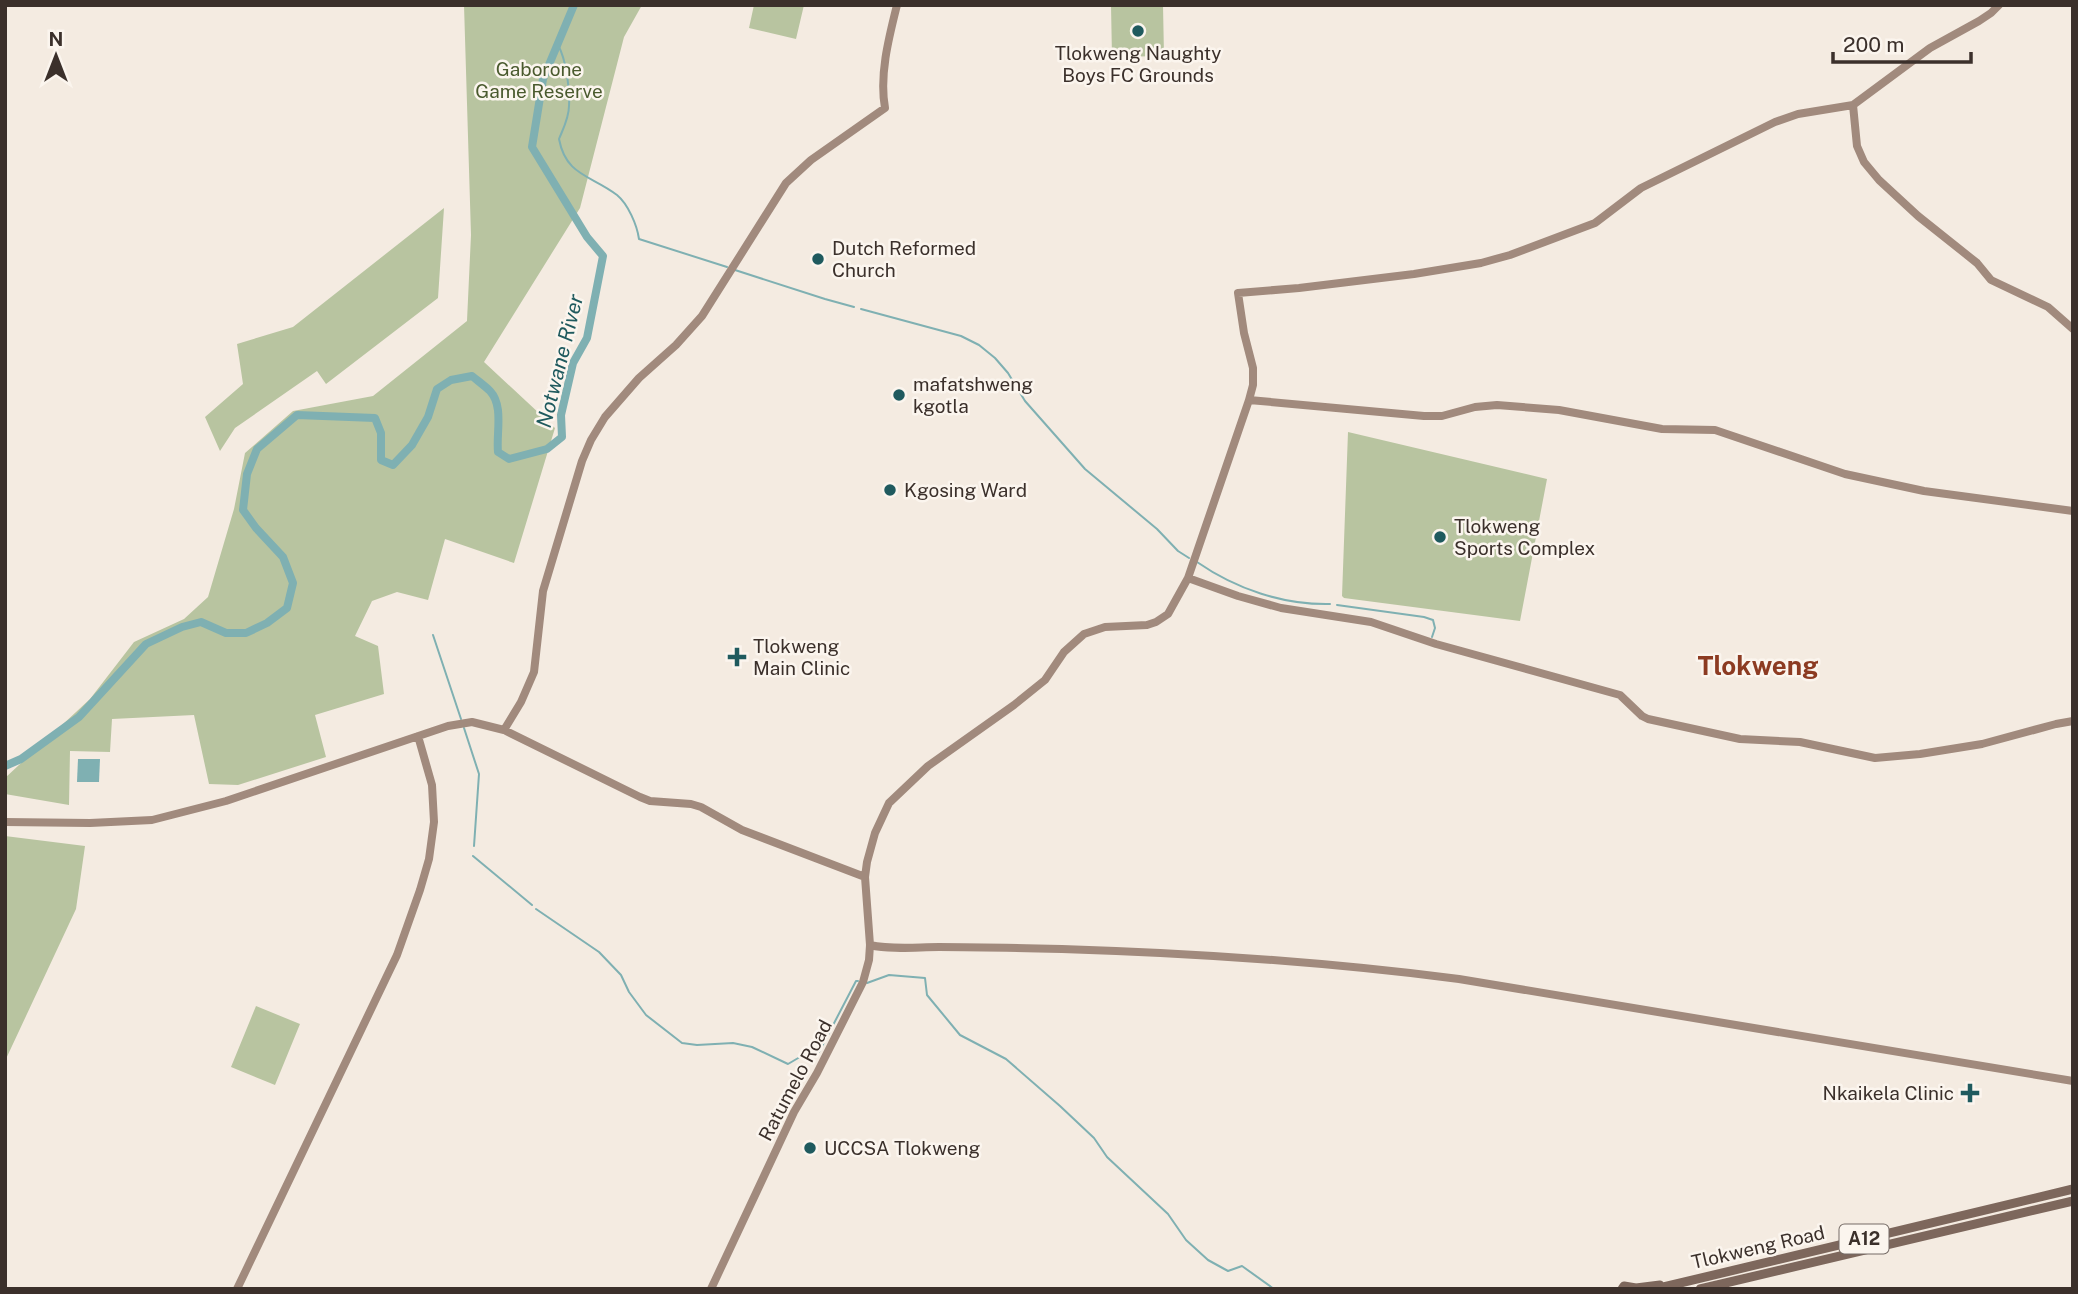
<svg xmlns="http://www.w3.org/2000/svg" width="2078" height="1294" viewBox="0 0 2078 1294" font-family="'Public Sans',sans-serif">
  <rect width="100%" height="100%" fill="#f4ebe1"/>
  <!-- green -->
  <path fill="#b8c4a0" d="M 464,5 L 642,5 L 624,37 L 580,208 L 484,362 L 555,428 L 514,563 L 445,539 L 428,600 L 397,592 L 372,601 L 355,636 L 378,646 L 384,694 L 315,715 L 326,757 L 238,785 L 209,784 L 194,715 L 112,719 L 110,752 L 70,751 L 69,805 L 5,794 L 5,778 L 90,699 L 134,642 L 184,619 L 208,597 L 234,509 L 245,453 L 293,411 L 373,396 L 467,321 L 471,235 Z
    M 754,5 L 804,5 L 796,39 L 749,28 Z
    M 1111,5 L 1163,5 L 1164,56 L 1112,57 Z
    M 444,208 L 438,298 L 326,384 L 317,371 L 235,428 L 220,451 L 205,417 L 243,384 L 237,344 L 293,327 Z
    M 1348,432 L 1547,479 L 1520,621 L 1344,598 L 1342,596 Z
    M 5,836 L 85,846 L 76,909 L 5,1061 Z
    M 256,1006 L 300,1024 L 275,1085 L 231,1067 Z"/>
  <!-- water -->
  <path fill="#7fb0b2" d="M 78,759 L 100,759 L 99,782 L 77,782 Z"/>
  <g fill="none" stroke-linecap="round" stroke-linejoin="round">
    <!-- stream -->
    <path stroke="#7fb0b2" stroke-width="2" d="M 558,45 C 566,59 570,89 569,106 C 569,118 563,129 559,139 C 566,176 591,175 617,195 C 628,204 637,225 639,239 L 727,267
      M 735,270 L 825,299 L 854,307
      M 861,309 L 961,336 L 979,345 L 995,358 L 1008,373 L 1025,401 L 1085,469 L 1157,529 L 1178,551 L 1189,558
      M 1197,562 C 1236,589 1283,605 1330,604
      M 1337,605 L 1424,617 L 1433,620 L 1435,628 L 1432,637
      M 433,635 L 461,719
      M 464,728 L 479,774 L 474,846
      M 473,856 L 532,905
      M 536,909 L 599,952 L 621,975 L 629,992 L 646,1015 L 682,1043 L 697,1045 L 733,1043 L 752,1047 L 788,1064 L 805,1054 L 819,1052 L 856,981 L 858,981
      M 867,983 L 889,975 L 925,978 L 927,995 L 960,1035 L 1006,1059 L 1060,1106 L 1094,1138 L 1107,1157 L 1168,1214 L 1186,1240 L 1208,1260 L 1228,1271 L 1242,1266 L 1274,1289"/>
    <!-- river -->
    <path stroke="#7fb0b2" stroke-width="8" d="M 5,766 L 21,759 L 79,717 L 146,644 L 182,627 L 201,622 L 226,633 L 246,633 L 267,623 L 287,608 L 293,583 L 283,557 L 256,528 L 243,510 L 247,474 L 257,449 L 297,415 L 375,418 L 381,433 L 381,460 L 393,465 L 412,445 L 428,417 L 437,389 L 451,380 L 472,376 C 478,381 485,386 490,391 C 504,406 496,433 498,452 L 509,459 L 547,449 L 562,437 L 561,415 L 573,363 L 587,338 L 603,256 L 587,237 L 532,147 L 543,79 L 574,5"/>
    <!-- secondary -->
    <path stroke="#a18a7d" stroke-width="8" d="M 1853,105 L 1857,146 L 1864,162 L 1879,180 L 1918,216 L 1977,263 L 1991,280 L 2048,307 L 2073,329
      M 1249,400 L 1424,416 L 1442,416 L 1475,407 L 1497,405 L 1559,410 L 1662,429 L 1715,430 L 1845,474 L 1924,491 L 2073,511
      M 1188,578 L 1238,596 L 1281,608 L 1371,622 L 1436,644 L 1620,695 L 1642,716 L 1648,719 L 1740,739 L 1800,742 L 1875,758 L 1920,754 L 1982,744 L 2056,724 L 2073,721
      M 504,730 L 521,702 L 534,672 L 543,591 L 582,461 L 591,440 L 605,417 L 639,378 L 676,345 L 702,316 L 786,183 L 811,160 L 885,108 C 879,75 889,37 897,5
      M 5,822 L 90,823 L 152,820 L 226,801 L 448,726 L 472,722 L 504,730 L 640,797 L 650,801 L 691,804 L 701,807 L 742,830 L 865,877
      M 870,945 C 892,950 917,947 939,947 C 980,947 1021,948 1062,949 C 1194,953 1327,962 1459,979 L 2073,1081
      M 237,1289 L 397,955 L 420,890 L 429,859 L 434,822 L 432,785 L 418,736
      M 711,1289 L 794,1112 L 817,1073 L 863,982 L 869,960 L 870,945 L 865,877 L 867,862 L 875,833 L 889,803 L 928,766 L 1014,705 L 1045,680 L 1064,652 L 1084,634 L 1105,627 L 1147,625 L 1156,622 L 1168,614 L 1188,578 L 1249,400 L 1253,385 L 1253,368 L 1244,333 L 1238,293 L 1299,288 L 1414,274 L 1481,263 L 1510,255 L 1595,223 L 1641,188 L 1775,122 L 1798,114 L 1853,105 L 1930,48 L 1979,21 L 1991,13 L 1999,5"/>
    <!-- primary -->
    <path stroke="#7d675c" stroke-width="9" d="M 1622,1289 L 1624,1286 L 1636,1288 L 1660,1285
      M 1655,1289 L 2073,1189
      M 1700,1289 L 2073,1201"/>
  </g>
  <!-- markers -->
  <g fill="#1f5a5e" stroke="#fbf5ee" stroke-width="2.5">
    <circle cx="1138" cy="31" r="7"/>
    <circle cx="818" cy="259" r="7"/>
    <circle cx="899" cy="395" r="7"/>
    <circle cx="890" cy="490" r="7"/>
    <circle cx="1440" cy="537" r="7"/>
    <path d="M733.5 646.5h7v7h7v7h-7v7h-7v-7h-7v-7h7z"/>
    <path d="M1966.5 1082.5h7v7h7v7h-7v7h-7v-7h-7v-7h7z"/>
    <circle cx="810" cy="1148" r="7"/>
  </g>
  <g text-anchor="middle" stroke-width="5" stroke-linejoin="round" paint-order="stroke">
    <!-- shield labels -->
    <rect fill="#fbf5ee" stroke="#756b66" stroke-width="2" x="1839.5" y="1224.5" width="49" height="29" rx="5"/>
    <g font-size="18" font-weight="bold" fill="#3b302b">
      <text x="1864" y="1245">A12</text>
    </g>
    <!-- poi labels -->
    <g font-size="19" fill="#3b302b" stroke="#fbf5ee" text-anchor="start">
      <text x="1138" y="60" text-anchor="middle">Tlokweng Naughty<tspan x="1138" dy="22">Boys FC Grounds</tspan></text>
      <text x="832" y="255">Dutch Reformed<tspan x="832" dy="22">Church</tspan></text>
      <text x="913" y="391">mafatshweng<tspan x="913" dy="22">kgotla</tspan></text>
      <text x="904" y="497">Kgosing Ward</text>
      <text x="1454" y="533">Tlokweng<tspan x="1454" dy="22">Sports Complex</tspan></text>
      <text x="753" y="653">Tlokweng<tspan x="753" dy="22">Main Clinic</tspan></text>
      <text x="1954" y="1100" text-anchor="end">Nkaikela Clinic</text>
      <text x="824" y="1155">UCCSA Tlokweng</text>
    </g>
    <!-- park labels -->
    <g font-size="19" fill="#4a5a2e" stroke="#fbf5ee">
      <text x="539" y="76">Gaborone<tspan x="539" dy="22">Game Reserve</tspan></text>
    </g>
    <!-- street labels -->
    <g font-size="19" fill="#3b302b" stroke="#fbf5ee">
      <text transform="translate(795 1080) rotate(-62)" y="7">Ratumelo Road</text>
      <text transform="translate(1758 1247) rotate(-13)" y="7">Tlokweng Road</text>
    </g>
    <!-- water labels -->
    <g font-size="21" font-style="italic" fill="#1f5a5e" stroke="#fbf5ee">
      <text transform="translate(560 361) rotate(-76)" y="7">Notwane River</text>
    </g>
    <!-- district labels -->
    <g font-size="26" font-weight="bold" fill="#8c3b22" stroke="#fbf5ee">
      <text x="1758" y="675">Tlokweng</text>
    </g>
  </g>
  <!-- border -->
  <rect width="2078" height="1294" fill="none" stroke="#3b302b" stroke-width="14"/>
  <!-- north arrow -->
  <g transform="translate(56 56)" stroke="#fbf5ee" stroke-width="5" paint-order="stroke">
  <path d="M0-5L12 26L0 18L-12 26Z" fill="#3b302b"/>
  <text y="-10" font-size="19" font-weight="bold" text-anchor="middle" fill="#3b302b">N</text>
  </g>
  <!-- scale -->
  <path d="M1833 52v10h138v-10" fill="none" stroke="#3b302b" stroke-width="3.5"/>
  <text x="1843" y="52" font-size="21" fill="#3b302b" stroke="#fbf5ee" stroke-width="5" paint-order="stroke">200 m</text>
</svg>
